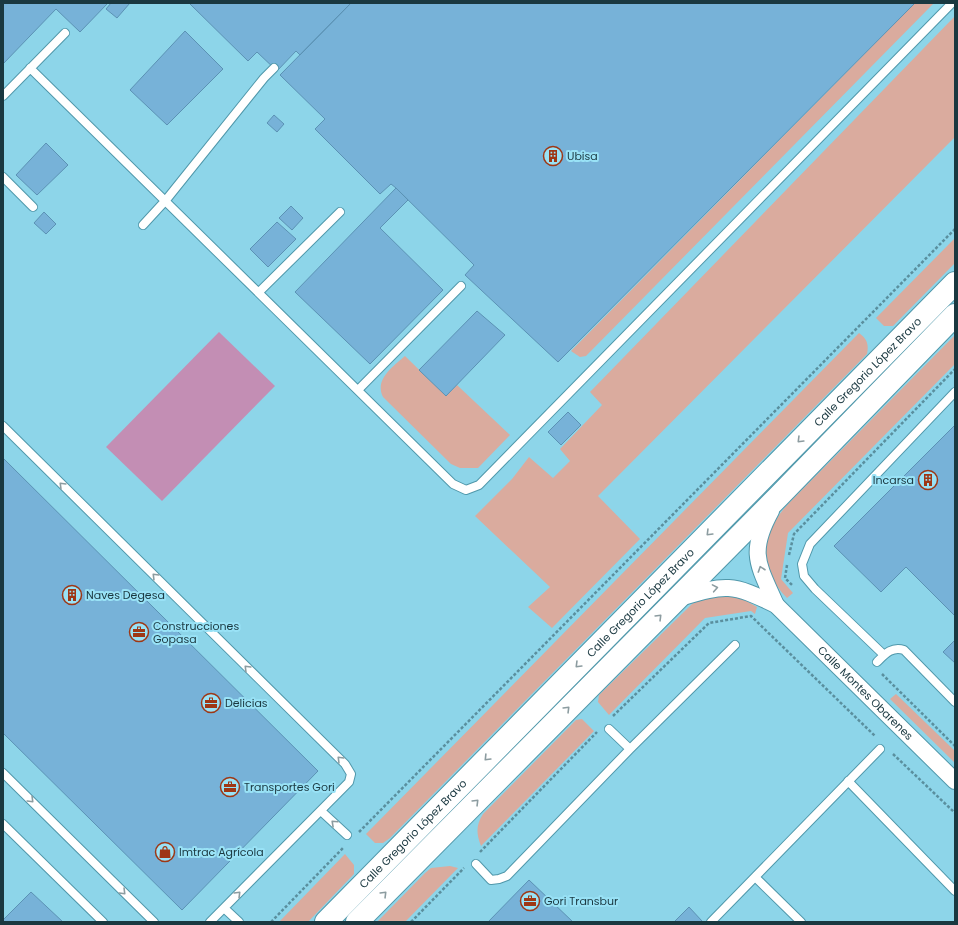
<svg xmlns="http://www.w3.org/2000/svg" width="958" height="925" viewBox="0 0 958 925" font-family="Poppins,sans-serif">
  <rect width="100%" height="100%" fill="#8dd5e9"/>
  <!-- green -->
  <path fill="#daab9e" d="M 915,3 L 934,3 L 586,356 L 580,357 L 571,351 Z
    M 955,16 L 955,137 L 598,496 L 640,539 L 552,628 L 528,607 L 550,587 L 475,516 L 512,479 L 529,457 L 553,478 L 570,461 L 560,449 L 602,405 L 590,392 Z
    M 955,238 L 955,263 L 893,326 L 884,326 L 876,318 Z
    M 859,333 C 867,339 869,344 867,354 L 390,838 L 383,843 L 375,843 L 366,834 Z
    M 955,335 L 955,364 L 788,533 L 781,579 L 793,593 L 787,598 C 757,568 760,536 787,505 Z
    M 405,356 L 446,396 L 457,385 L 510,435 L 478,468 L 460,468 L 451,464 L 383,397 C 374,379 394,366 405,356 Z
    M 729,594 L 743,599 L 757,607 L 755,614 L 751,611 L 705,618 L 609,715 L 598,702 L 599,695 L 692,604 L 701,599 Z
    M 896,694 L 955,751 L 955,763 L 890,699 Z
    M 582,719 L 594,731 L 481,846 C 476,833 476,825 483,814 L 576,720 Z
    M 345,854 L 354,865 L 354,874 L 308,922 L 279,922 Z
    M 450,866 L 458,868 L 405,922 L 377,922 L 425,873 L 431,868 Z"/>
  <!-- water -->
  <path fill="#c38eb4" d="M 219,332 L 275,386 L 162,501 L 106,447 Z"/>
  <!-- building -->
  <path fill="#77b2d8" stroke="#5b92b4" d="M 3,3 L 108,3 L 80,32 L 56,9 L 3,64 Z
    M 111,3 L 130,3 L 117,18 L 106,9 Z
    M 189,3 L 351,3 L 300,55 L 296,51 L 277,71 L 257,52 L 248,61 Z
    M 351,3 L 915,3 L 558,362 L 465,275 L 474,265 L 396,188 L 391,184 L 380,194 L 315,129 L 325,119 L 280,75 Z
    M 185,31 L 223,69 L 167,125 L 130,90 Z
    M 274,115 L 284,124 L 277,132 L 267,123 Z
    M 46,143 L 68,165 L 37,195 L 16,175 Z
    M 396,188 L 408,200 L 380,228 L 443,290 L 370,364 L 295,292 Z
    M 291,206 L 303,218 L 292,230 L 279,218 Z
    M 44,212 L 56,224 L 46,234 L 34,223 Z
    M 277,222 L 296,239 L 268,267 L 250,249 Z
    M 477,311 L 505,335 L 446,396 L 419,370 Z
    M 568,412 L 581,425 L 561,445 L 548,432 Z
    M 955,425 L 955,616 L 906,567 L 881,592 L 834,546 Z
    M 3,458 L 318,771 L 182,910 L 3,733 Z
    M 955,640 L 955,663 L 943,652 Z
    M 529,880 L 573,922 L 488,922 Z
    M 31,892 L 63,922 L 3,922 L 3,920 Z
    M 689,907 L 702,921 L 701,922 L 674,922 Z"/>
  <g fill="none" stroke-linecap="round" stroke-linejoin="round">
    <!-- service casing -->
    <g stroke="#5098ab" stroke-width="10">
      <path id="service" d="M 30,68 L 453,484 L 466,490 L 479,485 L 952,3
        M 3,96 L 65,33
        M 3,177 L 33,207
        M 143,225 L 166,200 L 264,78 L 274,68
        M 259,292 L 340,212
        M 358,390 L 461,286
        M 3,426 L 345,764 L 351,774 L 349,782 L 210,922
        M 884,655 L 815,589 L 804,576 L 802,564 L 810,544 L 955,392
        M 877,662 C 885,654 892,646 904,650 L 955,702
        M 609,729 L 630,749
        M 3,773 L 154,922
        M 848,781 L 955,891
        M 321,811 L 347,835
        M 3,824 L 103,922
        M 476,864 L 491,880 L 499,879 L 507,876 L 630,749 L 735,645
        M 755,877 L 801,922
        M 224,908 L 239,922
        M 711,922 L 880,749"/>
    </g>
    <!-- minor casing -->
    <g stroke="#5098ab" stroke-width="18">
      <g id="minor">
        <path d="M 771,511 C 748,553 758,564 776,605"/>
        <path id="s1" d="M 679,598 C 727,584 731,583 776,605 L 955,781"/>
      </g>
    </g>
    <!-- secondary casing -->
    <g stroke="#5098ab" stroke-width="24">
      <g id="secondary">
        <path id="s2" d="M 326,922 L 955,283"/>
        <path d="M 357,922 L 779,496 L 955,315"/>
      </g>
    </g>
    <!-- path -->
    <path stroke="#5a8f9e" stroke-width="2.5" stroke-dasharray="3 2" stroke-linecap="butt" d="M 789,555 L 794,534 L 955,369
      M 787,565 L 785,578 L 792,585
      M 882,674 L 955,746
      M 613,716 L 709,623 L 751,616 L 875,736
      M 893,754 L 955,813
      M 359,832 L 955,229
      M 480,852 L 597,732
      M 271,922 L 343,848
      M 411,922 L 464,868"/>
    <!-- service -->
    <use href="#service" stroke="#fff" stroke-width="8"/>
    <!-- minor -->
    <use href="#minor" stroke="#fff" stroke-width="16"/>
    <!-- secondary -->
    <use href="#secondary" stroke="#fff" stroke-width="22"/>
  </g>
  <!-- one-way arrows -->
  <defs><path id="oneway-chevron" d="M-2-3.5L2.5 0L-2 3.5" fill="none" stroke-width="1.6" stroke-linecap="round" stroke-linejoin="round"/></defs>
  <g stroke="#8c9ca0">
    <use href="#oneway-chevron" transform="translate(800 440) rotate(135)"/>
    <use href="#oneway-chevron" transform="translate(62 485) rotate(-135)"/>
    <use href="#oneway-chevron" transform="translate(709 533) rotate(135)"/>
    <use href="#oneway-chevron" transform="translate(761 569) rotate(-109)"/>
    <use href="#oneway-chevron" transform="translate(155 576) rotate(-135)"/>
    <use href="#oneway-chevron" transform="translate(715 588) rotate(-10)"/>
    <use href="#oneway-chevron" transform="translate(659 617) rotate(-45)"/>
    <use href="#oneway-chevron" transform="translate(578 665) rotate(135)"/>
    <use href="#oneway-chevron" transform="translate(247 668) rotate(-135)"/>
    <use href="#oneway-chevron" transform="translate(567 709) rotate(-45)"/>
    <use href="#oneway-chevron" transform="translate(487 758) rotate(134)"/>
    <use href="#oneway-chevron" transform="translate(340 759) rotate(-135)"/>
    <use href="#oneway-chevron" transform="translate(31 800) rotate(45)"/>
    <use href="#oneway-chevron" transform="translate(476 802) rotate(-45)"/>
    <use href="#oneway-chevron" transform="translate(334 823) rotate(-137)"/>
    <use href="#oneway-chevron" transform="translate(123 892) rotate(45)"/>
    <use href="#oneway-chevron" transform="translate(238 894) rotate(-45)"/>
    <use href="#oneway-chevron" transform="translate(384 894) rotate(-45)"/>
  </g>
  <!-- icons -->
  <defs>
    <g id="building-ring" transform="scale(1)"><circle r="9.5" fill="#99e2f6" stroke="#9e3715" stroke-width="1.5"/><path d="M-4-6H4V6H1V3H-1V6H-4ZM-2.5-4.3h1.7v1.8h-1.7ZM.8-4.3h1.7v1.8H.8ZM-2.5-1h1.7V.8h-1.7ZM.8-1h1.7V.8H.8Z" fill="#9e3715"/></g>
    <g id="office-ring" transform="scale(1)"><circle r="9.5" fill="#99e2f6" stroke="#9e3715" stroke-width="1.5"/><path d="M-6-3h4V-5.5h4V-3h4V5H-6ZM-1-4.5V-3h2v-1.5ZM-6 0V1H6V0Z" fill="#9e3715"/></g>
    <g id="shop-ring" transform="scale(1)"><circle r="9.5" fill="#99e2f6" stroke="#9e3715" stroke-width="1.5"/><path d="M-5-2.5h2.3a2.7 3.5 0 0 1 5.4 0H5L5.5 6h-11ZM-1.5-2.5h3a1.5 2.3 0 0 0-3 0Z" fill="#9e3715"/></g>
  </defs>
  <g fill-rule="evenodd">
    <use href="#building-ring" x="553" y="156"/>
    <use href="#building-ring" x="928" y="480"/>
    <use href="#building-ring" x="72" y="595"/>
    <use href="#office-ring" x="139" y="632"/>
    <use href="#office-ring" x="211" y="703"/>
    <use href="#office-ring" x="230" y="787"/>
    <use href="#shop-ring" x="165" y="852"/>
    <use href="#office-ring" x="530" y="901"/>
  </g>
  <g text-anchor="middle" stroke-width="4" stroke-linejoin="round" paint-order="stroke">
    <!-- poi labels -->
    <g font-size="11" fill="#1a3840" stroke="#99e2f6" text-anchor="start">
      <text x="567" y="160">Ubisa</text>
      <text x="914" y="484" text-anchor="end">Incarsa</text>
      <text x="86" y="599">Naves Degesa</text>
      <text x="153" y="630">Construcciones<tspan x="153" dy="13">Gopasa</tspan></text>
      <text x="225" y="707">Delicias</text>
      <text x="244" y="791">Transportes Gori</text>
      <text x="179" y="856">Imtrac Agrícola</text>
      <text x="544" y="905">Gori Transbur</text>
    </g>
    <!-- street labels -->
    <g font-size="11" fill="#1a3840" stroke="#99e2f6">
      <text dy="4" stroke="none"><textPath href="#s2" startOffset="772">Calle Gregorio López Bravo</textPath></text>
      <text dy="4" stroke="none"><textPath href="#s2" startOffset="448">Calle Gregorio López Bravo</textPath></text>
      <text dy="4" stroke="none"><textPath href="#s1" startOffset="227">Calle Montes Obarenes</textPath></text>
      <text dy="4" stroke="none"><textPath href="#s2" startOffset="124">Calle Gregorio López Bravo</textPath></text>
    </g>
  </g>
  <!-- border -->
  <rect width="958" height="925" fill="none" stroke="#1a3840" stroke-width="8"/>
</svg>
